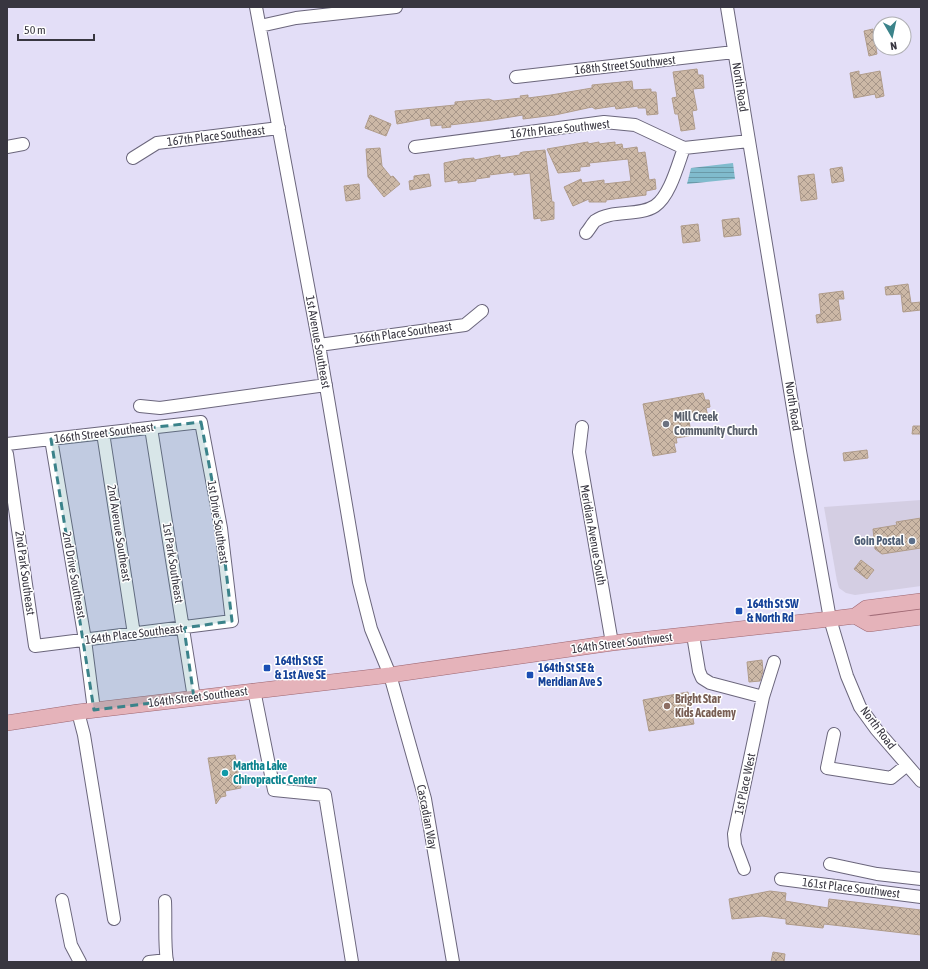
<svg xmlns="http://www.w3.org/2000/svg" width="928" height="969" viewBox="0 0 928 969" font-family="'Asap Condensed',sans-serif">
  <defs>
    <pattern id="water-rules" width="6" height="5" patternUnits="userSpaceOnUse"><rect width="6" height="5" fill="#80bbcd"/><path d="M0 2.5h6" fill="none" stroke="#6a99a8"/></pattern>
    <pattern id="building-cross-hatch" width="8" height="8" patternUnits="userSpaceOnUse"><rect width="8" height="8" fill="#ccb8a6"/><path d="M0 0l8 8M0 8l8-8" fill="none" stroke="#a79689"/></pattern>
  </defs>
  <rect width="100%" height="100%" fill="#e3def7"/>
  <!-- commercial -->
  <path fill="#d4cee3" d="M 921,500 L 921,586 L 855,595 L 846,593 L 839,588 L 837,581 L 824,507 Z"/>
  <!-- water -->
  <path fill="url(#water-rules)" d="M 733,163 L 735,179 L 687,184 L 691,168 Z"/>
  <!-- building -->
  <path fill="url(#building-cross-hatch)" stroke="#b09c8b" d="M 873,29 L 877,54 L 869,56 L 864,31 Z
    M 697,69 L 698,75 L 703,75 L 704,88 L 693,89 L 697,110 L 692,111 L 695,129 L 681,131 L 678,114 L 675,114 L 672,98 L 677,97 L 673,72 Z
    M 859,71 L 859,75 L 880,71 L 884,96 L 876,98 L 875,94 L 854,98 L 850,73 Z
    M 632,81 L 633,90 L 651,89 L 651,92 L 656,92 L 658,114 L 647,115 L 646,108 L 638,108 L 638,106 L 616,109 L 615,106 L 595,109 L 592,107 L 555,115 L 523,119 L 523,115 L 492,120 L 450,125 L 451,127 L 442,128 L 442,125 L 431,126 L 430,118 L 397,124 L 395,111 L 455,105 L 455,102 L 466,101 L 489,99 L 494,101 L 521,98 L 520,96 L 528,95 L 528,98 L 551,95 L 592,88 L 592,85 Z
    M 370,115 L 391,124 L 386,136 L 365,128 Z
    M 588,142 L 588,144 L 599,142 L 599,144 L 615,142 L 615,145 L 622,144 L 623,149 L 637,147 L 638,153 L 645,152 L 649,180 L 655,179 L 656,189 L 646,191 L 646,195 L 606,200 L 606,202 L 589,202 L 589,199 L 573,206 L 564,187 L 581,179 L 582,183 L 604,180 L 604,184 L 631,181 L 628,159 L 589,163 L 590,166 L 580,167 L 580,171 L 558,173 L 547,149 Z
    M 380,148 L 382,166 L 391,177 L 393,176 L 400,184 L 384,197 L 368,177 L 366,149 Z
    M 545,150 L 552,202 L 554,202 L 554,219 L 541,221 L 541,218 L 534,219 L 530,173 L 514,175 L 514,172 L 489,175 L 490,177 L 476,179 L 476,181 L 468,182 L 458,183 L 458,180 L 445,182 L 444,163 L 463,159 L 474,158 L 474,160 L 500,155 L 500,158 L 520,155 L 520,153 L 523,152 Z
    M 842,167 L 844,181 L 832,183 L 830,169 Z
    M 429,174 L 431,186 L 410,190 L 409,181 L 414,180 L 414,176 Z
    M 814,174 L 817,199 L 801,201 L 798,176 Z
    M 359,184 L 360,199 L 346,201 L 344,186 Z
    M 739,218 L 741,235 L 724,237 L 722,220 Z
    M 698,224 L 700,241 L 683,243 L 681,226 Z
    M 908,284 L 911,303 L 921,302 L 921,310 L 903,312 L 901,294 L 886,295 L 885,287 Z
    M 843,291 L 844,299 L 838,299 L 841,320 L 817,323 L 816,315 L 821,314 L 819,294 Z
    M 703,393 L 705,400 L 709,400 L 710,407 L 706,408 L 708,417 L 689,420 L 691,434 L 688,434 L 689,436 L 676,438 L 677,443 L 674,443 L 676,452 L 653,456 L 643,404 Z
    M 913,426 L 921,426 L 921,434 L 912,434 Z
    M 867,450 L 868,458 L 844,461 L 843,453 Z
    M 921,518 L 921,548 L 882,554 L 875,549 L 873,529 L 897,525 L 896,522 Z
    M 861,560 L 874,570 L 867,579 L 854,569 Z
    M 762,660 L 763,671 L 760,681 L 749,682 L 747,662 Z
    M 688,692 L 694,724 L 649,731 L 643,700 Z
    M 235,755 L 241,788 L 225,791 L 226,796 L 221,797 L 216,804 L 208,758 Z
    M 770,891 L 786,893 L 785,901 L 828,908 L 829,899 L 921,910 L 921,935 L 824,924 L 823,928 L 786,924 L 786,919 L 762,916 L 732,919 L 729,899 Z
    M 773,952 L 785,954 L 784,962 L 771,962 Z"/>
  <g fill="none" stroke-linecap="round" stroke-linejoin="round">
    <!-- minor casing -->
    <g stroke="#6b667c" stroke-width="14">
      <path id="minor" d="M 256,7 L 319,345 L 359,582 L 371,629 L 390,675 L 425,799 L 453,962
        M 727,7 L 800,451 L 830,619 L 847,676 L 860,707 L 876,729 L 921,781
        M 260,26 L 296,18 L 396,7
        M 516,77 L 734,52
        M 7,147 L 23,144
        M 415,147 L 604,122 L 635,125 L 684,148 L 749,141
        M 133,158 L 157,143 L 279,128
        M 586,233 C 589,230 592,224 595,221 C 612,209 638,217 655,206 C 670,196 678,164 684,148
        M 319,345 L 465,325 L 482,311
        M 140,406 L 160,408 L 326,385
        M 582,427 L 579,452 L 612,643
        M 151,428 L 194,698
        M 103,433 L 134,634
        M 51,439 L 85,640 L 94,710
        M 7,444 L 201,422 L 221,528 L 232,621 L 35,646 L 7,454
        M 693,635 L 699,671 L 702,678 L 710,683 L 763,697 L 734,834 L 735,845 L 744,869
        M 254,690 L 274,790 L 325,795 L 352,962
        M 763,697 L 774,662
        M 78,712 L 84,735 L 114,919
        M 834,734 L 827,768 L 891,778 L 907,765
        M 830,864 L 877,874 L 921,879
        M 781,879 L 921,897
        M 62,900 L 71,945 L 80,962
        M 165,901 C 166,923 164,941 167,962
        M 149,962 L 167,960"/>
    </g>
    <!-- major casing -->
    <g stroke="#9d6671" stroke-width="16">
      <path id="major" d="M 855,616 L 869,624 L 921,617
        M 7,723 L 78,712 L 390,675 L 612,643 L 830,619 L 855,616 L 866,608 L 921,601"/>
    </g>
    <!-- minor -->
    <use href="#minor" stroke="#fff" stroke-width="12"/>
    <!-- major -->
    <use href="#major" stroke="#e5b3ba" stroke-width="15"/>
  </g>
  <!-- marked area -->
  <path fill="#3b838a" fill-opacity="0.2" stroke="#3b838a" stroke-width="3" stroke-dasharray="8 5" stroke-linejoin="round" d="M 201,422 L 221,528 L 232,621 L 184,628 L 194,698 L 94,710 L 51,439 Z"/>
  <!-- markers -->
  <circle fill="#6b7280" stroke="#fff" stroke-width="1.5" cx="666" cy="424" r="4"/>
  <circle fill="#5c6f8a" stroke="#fff" stroke-width="1.5" cx="912" cy="541" r="4"/>
  <g fill="#1a4fb4" stroke="#fff" stroke-width="1.5">
    <rect x="735" y="607" width="8" height="8" rx="2"/>
    <rect x="263" y="664" width="8" height="8" rx="2"/>
    <rect x="526" y="671" width="8" height="8" rx="2"/>
  </g>
  <circle fill="#8d6e63" stroke="#fff" stroke-width="1.5" cx="667" cy="706" r="4"/>
  <circle fill="#0f9aa8" stroke="#fff" stroke-width="1.5" cx="225" cy="773" r="4"/>
  <g text-anchor="middle" stroke-width="3" stroke-linejoin="round" paint-order="stroke">
    <!-- street labels -->
    <g font-size="12" fill="#383640" stroke="#fff">
      <text transform="translate(625 65) rotate(-6)" y="4">168th Street Southwest</text>
      <text transform="translate(740 87) rotate(81)" y="4">North Road</text>
      <text transform="translate(560 129) rotate(-6)" y="4">167th Place Southwest</text>
      <text transform="translate(216 136) rotate(-7)" y="4">167th Place Southeast</text>
      <text transform="translate(403 333) rotate(-8)" y="4">166th Place Southeast</text>
      <text transform="translate(318 342) rotate(80)" y="4">1st Avenue Southeast</text>
      <text transform="translate(793 406) rotate(81)" y="4">North Road</text>
      <text transform="translate(104 433) rotate(-7)" y="4">166th Street Southeast</text>
      <text transform="translate(218 522) rotate(81)" y="4">1st Drive Southeast</text>
      <text transform="translate(119 533) rotate(81)" y="4">2nd Avenue Southeast</text>
      <text transform="translate(593 535) rotate(80)" y="4">Meridian Avenue South</text>
      <text transform="translate(173 563) rotate(81)" y="4">1st Park Southeast</text>
      <text transform="translate(25 573) rotate(82)" y="4">2nd Park Southeast</text>
      <text transform="translate(74 575) rotate(80)" y="4">2nd Drive Southeast</text>
      <text transform="translate(134 634) rotate(-7)" y="4">164th Place Southeast</text>
      <text transform="translate(622 643) rotate(-7)" y="4">164th Street Southwest</text>
      <text transform="translate(198 697) rotate(-7)" y="4">164th Street Southeast</text>
      <text transform="translate(878 728) rotate(53)" y="4">North Road</text>
      <text transform="translate(745 784) rotate(-78)" y="4">1st Place West</text>
      <text transform="translate(427 817) rotate(79)" y="4">Cascadian Way</text>
      <text transform="translate(851 888) rotate(7)" y="4">161st Place Southwest</text>
    </g>
    <!-- worship labels -->
    <g font-size="12" font-weight="bold" fill="#5b616d" stroke="#fff" text-anchor="start">
      <text x="674" y="421">Mill Creek<tspan x="674" dy="14">Community Church</tspan></text>
    </g>
    <!-- service labels -->
    <g font-size="12" font-weight="bold" fill="#4e5e75" stroke="#fff" text-anchor="end">
      <text x="904" y="545">Goin Postal</text>
    </g>
    <!-- transit labels -->
    <g font-size="12" font-weight="bold" fill="#164399" stroke="#fff" text-anchor="start">
      <text x="747" y="608">164th St SW<tspan x="747" dy="14">&amp; North Rd</tspan></text>
      <text x="275" y="665">164th St SE<tspan x="275" dy="14">&amp; 1st Ave SE</tspan></text>
      <text x="538" y="672">164th St SE &amp;<tspan x="538" dy="14">Meridian Ave S</tspan></text>
    </g>
    <!-- education labels -->
    <g font-size="12" font-weight="bold" fill="#785e54" stroke="#fff" text-anchor="start">
      <text x="675" y="703">Bright Star<tspan x="675" dy="14">Kids Academy</tspan></text>
    </g>
    <!-- culture labels -->
    <g font-size="12" font-weight="bold" fill="#0d838f" stroke="#fff" text-anchor="start">
      <text x="233" y="770">Martha Lake<tspan x="233" dy="14">Chiropractic Center</tspan></text>
    </g>
  </g>
  <!-- border -->
  <rect width="928" height="969" fill="none" stroke="#383640" stroke-width="16"/>
  <!-- north arrow -->
  <g transform="translate(892 36) rotate(171)"><circle r="19" fill="#ffffff" stroke="#afafb3"/>
  <path d="M0-3L7 15L0 10L-7 15Z" fill="#3b838a"/>
  <text y="-6" font-size="11" font-weight="bold" text-anchor="middle" fill="#383640">N</text>
  </g>
  <!-- scale -->
  <path d="M18 34v6h76v-6" fill="none" stroke="#383640" stroke-width="2"/>
  <text x="24" y="34" font-size="12" fill="#383640" stroke="#ffffff" stroke-width="3" paint-order="stroke">50 m</text>
</svg>
